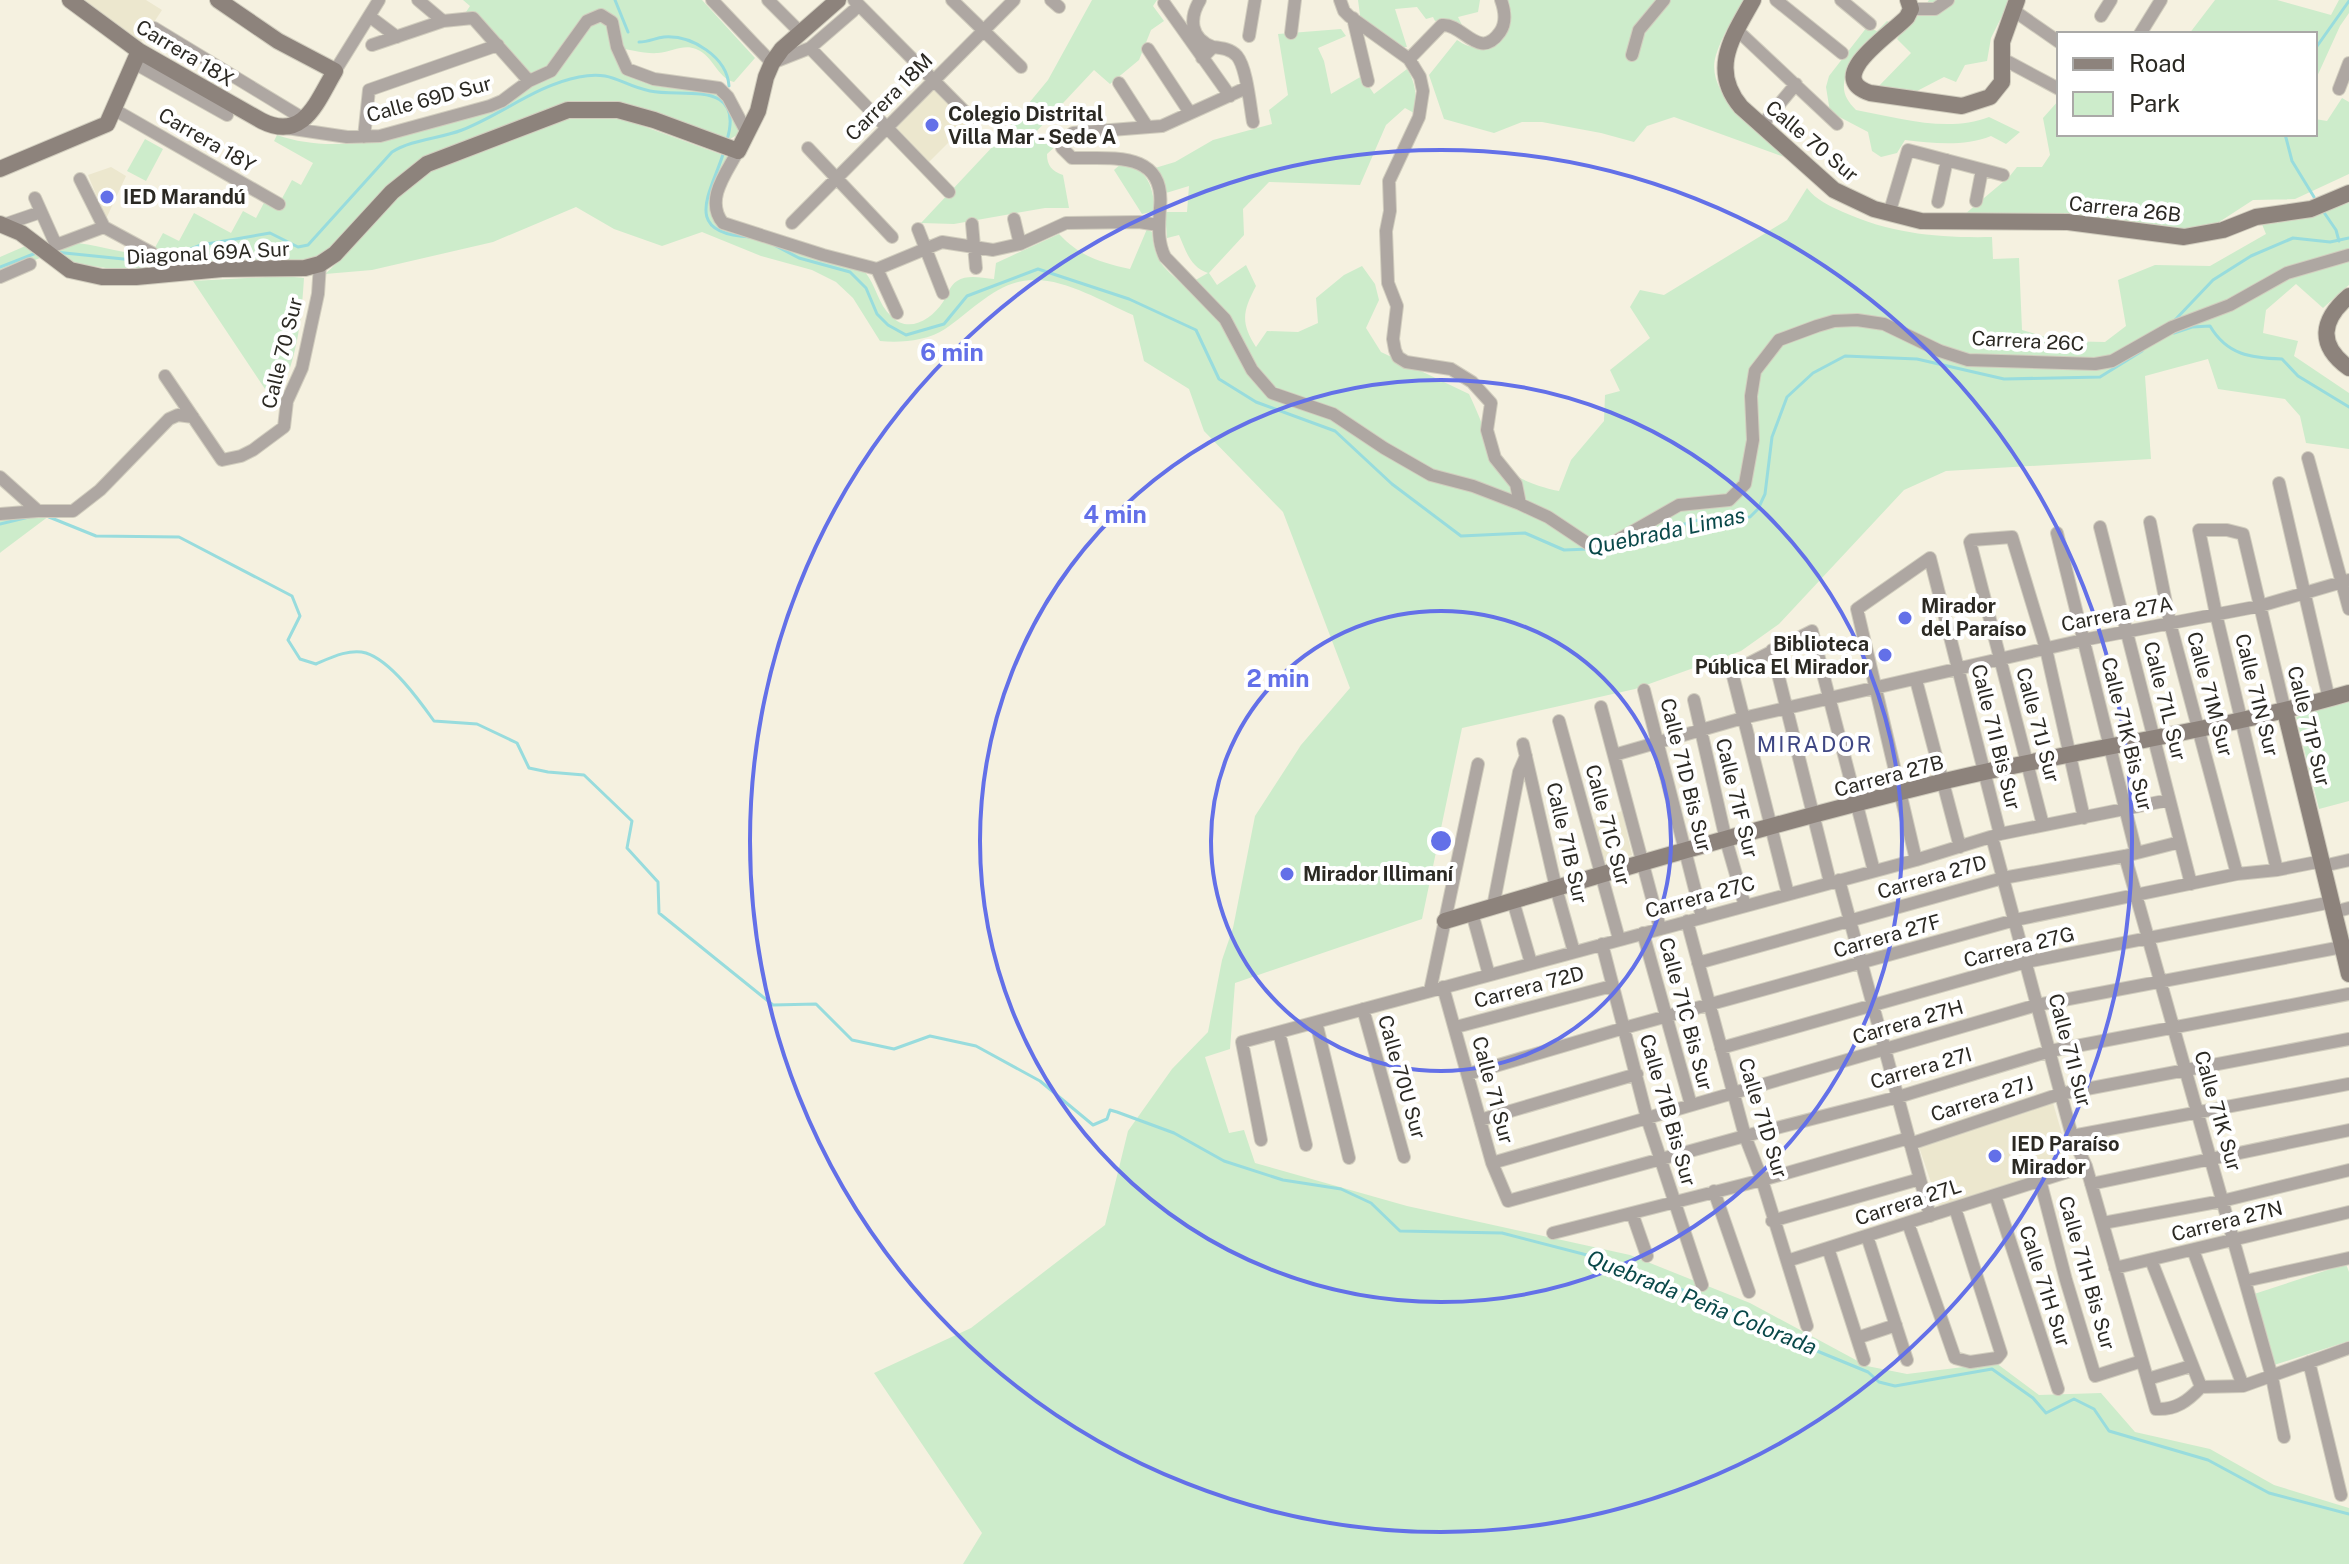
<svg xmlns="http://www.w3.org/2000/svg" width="2349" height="1564" viewBox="0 0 2349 1564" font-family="'Public Sans',sans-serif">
  <rect width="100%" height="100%" fill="#f5f1e0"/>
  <!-- built -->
  <path fill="#ece7ce" d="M 81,0 L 146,0 L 162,10 L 141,42 Z
    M 935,88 L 969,122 L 929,162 L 895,127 Z
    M 111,167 L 126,176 L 106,219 L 88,175 Z
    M 1622,811 L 1632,855 L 1601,862 L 1589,821 Z
    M 2053,1103 L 2071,1165 L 1939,1206 L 1919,1147 Z"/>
  <!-- green -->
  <path fill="#cdeccb" d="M 463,0 L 702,0 L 755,58 L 734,82 C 716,77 714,56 696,49 C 683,44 672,52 658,53 C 644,54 628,49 613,47 C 622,95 682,87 719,92 L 740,125 L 737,135 L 730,139 L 719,137 C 666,120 615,96 558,106 L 432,157 L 337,246 L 317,260 L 126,271 L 73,263 L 59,256 L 56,245 C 82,236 122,258 152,253 L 163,233 L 179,241 L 194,213 L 231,233 L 243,211 L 256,218 L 267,197 L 279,204 L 292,180 L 301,185 L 313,163 L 274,141 L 277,135 C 363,165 457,113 537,82 L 480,19 L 473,13 L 466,12 L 470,6 Z
    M 1092,0 L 1157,0 L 1153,6 L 1164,21 L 1151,30 L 1139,60 L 1110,84 L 1094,70 L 1034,134 L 1060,142 L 1047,154 C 1047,166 1052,171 1063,175 L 1069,208 L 1045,208 L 954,224 L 921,223 L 996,143 L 1048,80 Z
    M 1358,0 L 1480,0 L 1478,12 L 1458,17 L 1463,27 L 1449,19 L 1435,21 L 1433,17 L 1426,19 L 1417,7 L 1395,9 L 1407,47 L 1401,47 L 1361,23 Z
    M 1504,0 L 1744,0 C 1734,18 1722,35 1716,55 C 1703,96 1763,135 1790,159 L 1674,117 L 1647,126 L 1634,142 L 1601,133 L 1542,122 L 1522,122 L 1494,133 L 1444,119 L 1429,75 L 1457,40 C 1470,49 1479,49 1494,45 Z
    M 1929,0 L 2010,0 L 1991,38 L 1987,61 L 1965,65 L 1956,82 L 1944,77 L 1917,91 L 1876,89 L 1911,53 L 1897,39 L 1921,5 L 1924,7 Z
    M 2215,0 L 2277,0 L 2331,15 L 2339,0 L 2349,0 L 2349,13 L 2340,26 L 2315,81 L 2315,34 L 2189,34 Z
    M 1887,21 L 1893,25 L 1846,75 C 1841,90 1845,99 1856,110 C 1899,118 1948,133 1989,117 L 2020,132 L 2006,144 L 1991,136 C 1963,147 1933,143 1905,140 L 1897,153 L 1881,157 L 1872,151 L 1868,132 L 1830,112 L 1826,87 L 1829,76 L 1867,27 L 1877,31 Z
    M 1341,29 L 1346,36 L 1318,48 L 1324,61 L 1331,94 L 1362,76 L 1374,94 L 1407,69 C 1416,83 1417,97 1414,113 L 1405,108 L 1386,125 L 1360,185 L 1269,182 L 1243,209 L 1244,235 L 1209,273 L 1217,285 L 1246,265 L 1256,286 C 1243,311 1240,322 1256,347 L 1267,331 L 1298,332 L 1318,323 L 1316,298 L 1344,275 L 1362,266 L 1375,284 L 1379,300 L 1366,328 L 1381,352 L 1469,394 C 1496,450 1489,476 1559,491 L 1571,460 L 1604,421 L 1605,395 L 1620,391 L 1610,370 L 1650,338 L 1630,307 L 1640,290 L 1664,295 L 1787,220 L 1807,188 C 1816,200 1830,206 1843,212 C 1892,234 1939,238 1992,237 L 1993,259 L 2019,258 L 2022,330 L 2060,341 L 2105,342 L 2126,326 L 2118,280 L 2155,265 L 2210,266 L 2266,234 L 2261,222 L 2349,193 L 2349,285 L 2323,308 L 2296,284 L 2266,310 L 2263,333 L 2298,341 L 2294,356 L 2349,393 L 2349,449 L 2306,443 L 2300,416 L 2285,399 L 2218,389 L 2208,359 L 2145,376 L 2151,459 L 1946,471 L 1904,490 L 1779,624 L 1741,651 L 1635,689 L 1462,728 L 1422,919 L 1235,983 L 1230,1049 L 1205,1057 L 1229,1133 L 1244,1130 L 1255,1163 L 1407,1206 L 1630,1255 L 1750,1303 L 1867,1366 L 1907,1374 L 1996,1363 L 2039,1395 L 2101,1393 L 2135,1432 L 2210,1449 L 2274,1485 L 2349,1508 L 2349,1564 L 963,1564 L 982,1533 L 874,1373 L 971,1328 L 1105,1225 L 1128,1131 L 1172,1069 L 1208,1032 L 1222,960 L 1233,928 L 1255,816 L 1301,745 L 1350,688 L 1283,512 L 1204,431 L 1189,389 L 1144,361 L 1133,315 C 1103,302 1068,280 1035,280 C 999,279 973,310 945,329 C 927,341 900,343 880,341 L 853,298 L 836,282 L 812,270 L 761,256 L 702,232 L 662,246 L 614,229 L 576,207 L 493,242 L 372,270 L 325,274 C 363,240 389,195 433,170 L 573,116 L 618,117 L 728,157 L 710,196 L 712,215 L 865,272 C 876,285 878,304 891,316 C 908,334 931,320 943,302 C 948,295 949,286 957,281 C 968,274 981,278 994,279 L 996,263 L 1059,234 C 1081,257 1099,262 1130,269 L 1147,229 L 1152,232 C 1155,263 1163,267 1185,286 L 1208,273 C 1190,267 1186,251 1179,235 L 1167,238 L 1165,212 L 1187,212 L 1189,186 L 1166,193 L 1155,168 L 1175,162 L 1213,140 L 1272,124 L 1269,110 L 1288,95 L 1278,34 Z
    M 2342,98 L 2349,102 L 2349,174 L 2295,199 L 2253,200 L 2213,226 L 2178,231 L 1965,214 L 2009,177 L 2017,167 L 2042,167 L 2050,155 L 2043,118 L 2059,100 L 2059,134 L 2315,134 L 2315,119 L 2327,121 Z
    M 145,139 L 163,149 L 146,181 L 127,171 Z
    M 1123,162 C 1148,170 1153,186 1155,211 L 1142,214 L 1114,170 Z
    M 30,244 L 45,256 L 0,274 L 0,257 Z
    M 284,276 L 304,278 C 301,325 297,361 275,404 L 193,281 Z
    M 53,513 L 1,552 L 0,553 L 0,519 Z
    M 2349,700 L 2349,801 L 2319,809 L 2296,717 Z
    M 2346,1264 L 2349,1272 L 2349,1341 L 2274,1365 L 2251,1295 Z"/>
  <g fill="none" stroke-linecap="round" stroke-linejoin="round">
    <!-- stream -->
    <path stroke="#98dcdd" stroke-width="3" d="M 615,0 L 628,32
      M 639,42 C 649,42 655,38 664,37 C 692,35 727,57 729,86
      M 2315,49 L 2349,1
      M 2285,134 L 2292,161 L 2314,197
      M 724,151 C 713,190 678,234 751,237
      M 2323,211 L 2336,230 L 2339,241
      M 776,246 L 799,258 L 850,272 L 866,288 L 877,314 L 888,325 L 906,335 L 944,324 L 967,296 L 1038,269 L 1129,299 L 1196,330 L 1219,379 L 1256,402 L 1335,431 L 1392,484 L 1461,536 L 1525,533 L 1564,550 L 1589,549
      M 55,252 L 143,261 L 173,256 L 201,245 L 270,233 L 298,247 L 308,245 L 392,152 C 413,139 439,139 462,130 C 501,115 537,85 579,77 C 613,70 620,85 650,91 C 684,98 745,79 727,140
      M 0,267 L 36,253
      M 2174,321 L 2213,280 L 2251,256 L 2293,238 L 2330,242 L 2349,238
      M 2174,333 L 2192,327 L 2210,326 C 2227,355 2251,358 2282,359 L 2298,376 L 2349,407
      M 49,517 L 96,536 L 179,537 L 292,596 L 300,616 L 288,640 L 300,659 L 316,664 C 330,658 350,648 366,653 C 391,661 419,700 434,721 L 477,724 L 517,743 L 529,768 L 548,772 L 584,775 L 632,821 L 627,848 L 658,882 L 659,913 L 773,1005 L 816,1004 L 852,1040 L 894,1049 L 930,1036 L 976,1046 L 1040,1081 L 1093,1125 L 1107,1119 L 1110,1110 L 1117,1112 L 1174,1133 L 1224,1161 L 1283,1180 L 1341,1189 L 1371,1203 L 1400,1231 L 1502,1233 L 1614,1262 L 1773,1327 L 1817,1351 L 1868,1372 L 1879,1382 L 1895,1386 L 1992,1369 L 2033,1398 L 2046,1413 L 2074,1399 L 2094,1409 L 2109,1431 L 2208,1460 L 2269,1493 L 2349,1514
      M 0,524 L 29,517
      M 1627,541 L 1705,518 L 1750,517 L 1758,509 L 1765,494 L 1772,437 L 1787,397 L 1813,373 L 1845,356 L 1917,359 L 2004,379 L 2100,377 L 2142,351"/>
    <!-- street casing -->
    <g stroke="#d1cdbe" stroke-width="14">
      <path id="street" d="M 418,0 L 443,21 L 473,18 L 529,81
        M 712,0 L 772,63 L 810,48 L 853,11
        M 768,0 L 800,32
        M 854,0 L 971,118
        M 952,0 L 1021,67
        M 1051,0 L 1059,7
        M 1200,0 C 1189,18 1190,39 1213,47
        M 1340,0 L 1344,11 L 1349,16 L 1409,59 L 1420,77 L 1423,91 L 1419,117 L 1389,181 L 1390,211 L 1386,231 L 1388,283 L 1397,306 L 1393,339 L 1395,350 L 1398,357 L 1406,362 L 1451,369 L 1472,382 L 1491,403 L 1487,430 L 1495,458 L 1516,484 L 1520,504
        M 1776,0 L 1842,53
        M 1841,0 L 1870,24
        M 1164,3 L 1230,96
        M 1911,9 L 1935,9 L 1948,0
        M 2013,10 L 2059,42
        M 369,16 L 397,37
        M 2101,16 L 2111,0
        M 1353,18 L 1368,81
        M 154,28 L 304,119
        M 1737,30 L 1837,124
        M 1291,33 L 1295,0
        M 2140,34 L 2161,0
        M 1249,36 L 1255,0
        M 372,45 L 443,21
        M 810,48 L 949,192
        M 1148,49 L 1190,113
        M 1632,55 L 1639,30 L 1664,0
        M 1202,58 L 1213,47 C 1222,48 1231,49 1237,56 C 1247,68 1250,106 1253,122
        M 2001,58 L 2059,89
        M 1409,59 L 1442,25 C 1463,23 1479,62 1500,32 C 1507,22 1505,11 1501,0
        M 134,63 L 227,115
        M 335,71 L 379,0
        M 1119,83 L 1146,125
        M 1246,88 L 1162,126 L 1073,133 L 1064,140 L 1062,148 L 1072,158 C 1109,159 1166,149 1160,208 C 1159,225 1157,241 1165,257 L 1225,319 L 1252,370 L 1272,393 L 1333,414 L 1384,448 L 1431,475 L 1473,486 L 1520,504 L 1548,517 L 1587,543 L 1597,546 L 1609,545 L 1679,505 L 1729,500 L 1745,484 L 1753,440 L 1751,396 L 1755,371 L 1779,340 L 1817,326 L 1834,321 L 1857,320 L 1884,324 L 1940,351 L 1968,360 L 2095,364 L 2112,361 L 2172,327 L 2230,305 L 2287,273 L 2349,255
        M 2339,89 L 2349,63
        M 115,110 L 279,204
        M 1762,125 L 1796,84
        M 287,128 L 347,137 L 380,136 L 490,106 L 502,101 L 529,81 L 551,71 L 587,21 L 601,15 L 612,22 L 617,47 L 627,69 L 654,79 L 719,88 L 728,97 L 747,133
        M 364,137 L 369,90 L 498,45
        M 808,148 L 892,237
        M 738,151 C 727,172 704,200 723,223 L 823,255 L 877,269
        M 80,179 L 104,227
        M 35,198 L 56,245 L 104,227
        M 1976,201 L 1982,170
        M 1938,202 L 1947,160
        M 1889,214 L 1908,150 L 2003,175
        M 1014,219 L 1020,244
        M 792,223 L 1014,0
        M 972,224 L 976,268
        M 3,225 L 41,212
        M 104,227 L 152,253
        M 918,229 L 943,293
        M 877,269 L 942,242 L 993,250 L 1020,244 L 1066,223 L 1139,222 L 1158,225
        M 877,269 L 897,313
        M 0,277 L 30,264
        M 165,376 L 222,460 L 241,456 L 253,450 L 284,427 L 287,401 L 302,368 L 318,294 L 320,264
        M 2308,458 L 2349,609
        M 0,477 L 38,511
        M 2279,483 L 2329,699
        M 0,514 L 38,511 L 73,511 L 100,490 L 169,419 L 178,415 L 193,417
        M 2150,522 L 2170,623 L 2237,874
        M 2100,527 L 2191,884
        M 2057,533 L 2136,852
        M 1772,650 L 1830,882
        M 1916,680 L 1960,847
        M 1644,690 L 1702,917
        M 1694,700 L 1726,840 L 1745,906
        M 1601,707 L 1660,928
        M 1559,721 L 1619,939
        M 1523,744 L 1556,888 L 1574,952
        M 1614,755 L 1743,718 L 2083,640 L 2260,606 L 2349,580
        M 2043,825 L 1970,542 L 1972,540 L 2012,537 L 2046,649 L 2084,818
        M 1992,837 L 2072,1136 L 2086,1166 L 2156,1409 C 2176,1410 2188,1401 2201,1387
        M 2125,856 L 2272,1377 L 2284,1437
        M 1916,860 L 1857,609 L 1930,558 L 2000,834
        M 2323,866 L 2349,860
        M 2277,870 L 2216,614 L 2199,530 L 2227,530 L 2243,534 L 2285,711
        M 1839,880 L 1930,1216
        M 1788,894 L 1732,672 L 1812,631 L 1874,871
        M 1513,901 L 1531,963
        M 1493,907 L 1519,772 L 1526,756
        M 2334,912 L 2349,908
        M 1472,913 L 1489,975
        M 1687,921 L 1745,1136 L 1762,1180 L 1807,1326
        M 1643,933 L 1691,1105
        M 1602,944 L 1647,1118 L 1702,1285
        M 1698,963 L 2003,878 L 2125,856 L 2180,842
        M 1443,987 L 1492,1163 L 1508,1201 L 1745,1136 L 1898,1097 L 2050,1051 L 2349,994
        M 1430,991 L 1478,764
        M 1363,1009 L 1404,1157
        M 1316,1022 L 1349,1158
        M 1456,1027 L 1612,986
        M 1279,1032 L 1306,1145
        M 1721,1048 L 2026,962 L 2332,902
        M 1468,1074 L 1624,1028 L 2015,920 L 2237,874 L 2277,870 L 2322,861
        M 1480,1120 L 1637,1074
        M 2072,1136 L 2349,1084
        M 1261,1140 L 1242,1042 L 1916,860 L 2000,834 L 2169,800
        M 1910,1144 L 2060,1094 L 2349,1039
        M 1492,1163 L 2037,1005 L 2342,947
        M 2040,1180 L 2066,1280 L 2095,1376 L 2142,1361
        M 2091,1184 L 2349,1130
        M 1714,1191 L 1749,1292
        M 1995,1195 L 2058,1389
        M 1632,1213 L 1647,1256
        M 1772,1221 L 1920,1179
        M 1908,1223 L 1955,1358 L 1970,1362 L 1997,1358 L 2001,1353 L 1955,1208
        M 2103,1223 L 2222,1201 L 2349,1170
        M 1553,1233 L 1762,1180 L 1909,1138
        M 1867,1236 L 1907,1360
        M 1828,1248 L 1864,1360
        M 2193,1250 L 2243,1386
        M 2151,1260 L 2201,1387
        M 1787,1261 L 2086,1166
        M 2115,1268 L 2349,1212
        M 2245,1281 L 2349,1258
        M 1857,1338 L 1896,1325
        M 2309,1362 L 2341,1495
        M 2148,1379 L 2191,1366
        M 2201,1387 L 2243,1386 L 2349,1348"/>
    </g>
    <!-- secondary casing -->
    <g stroke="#d1cdbe" stroke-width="18">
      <path id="secondary" d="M 70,0 L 139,51 L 262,121 C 304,142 317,101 335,71 L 278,41 L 218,0
        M 1753,0 C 1733,36 1709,69 1741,107 L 1834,190 L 1874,209 L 1921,221 L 2068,222 L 2184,237 L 2223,230 L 2256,217 L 2311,209 L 2349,193
        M 1908,0 L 1911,9 L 1907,17 C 1893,33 1822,77 1870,93 L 1962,106 L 1990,97 L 2002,82 L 2002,42 L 2017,0
        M 0,169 L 107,124 L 139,51
        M 0,224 L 21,233 L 70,270 L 102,277 L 136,277 L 222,269 L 305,268 L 320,264 L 335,254 L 392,192 L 427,164 L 568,110 L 618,110 L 654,120 L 738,151 L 758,111 L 766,77 L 772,63 L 782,49 L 838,0
        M 2349,296 C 2321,320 2317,345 2349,368
        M 2285,711 L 2349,974
        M 1445,921 C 1609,872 1774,823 1941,782 C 2076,749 2215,732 2349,693"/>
    </g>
    <!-- street -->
    <use href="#street" stroke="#aea7a2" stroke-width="12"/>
    <!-- secondary -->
    <use href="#secondary" stroke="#8d837c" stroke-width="16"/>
  </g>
  <!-- distance rings -->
  <g fill="none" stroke="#6370e8" stroke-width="4">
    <circle cx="1441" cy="841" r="230"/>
    <circle cx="1441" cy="841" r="461"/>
    <circle cx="1441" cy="841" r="691"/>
  </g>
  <!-- markers -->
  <g fill="#6370e8" stroke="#fff" stroke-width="3">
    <circle cx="932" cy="125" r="8"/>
    <circle cx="107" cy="197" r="8"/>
    <circle cx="1905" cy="618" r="8"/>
    <circle cx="1885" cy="655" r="8"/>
    <circle cx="1287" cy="874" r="8"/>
    <circle cx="1995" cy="1156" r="8"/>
  </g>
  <g text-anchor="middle" stroke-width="8" stroke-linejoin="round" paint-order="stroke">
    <!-- street labels -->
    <g font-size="20" fill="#2b2923" stroke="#fff">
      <text transform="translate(185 53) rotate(31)" y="7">Carrera 18X</text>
      <text transform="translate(889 97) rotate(-45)" y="7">Carrera 18M</text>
      <text transform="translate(429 99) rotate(-15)" y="7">Calle 69D Sur</text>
      <text transform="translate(207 140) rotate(30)" y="7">Carrera 18Y</text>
      <text transform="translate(1812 141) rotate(40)" y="7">Calle 70 Sur</text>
      <text transform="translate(2125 209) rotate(6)" y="7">Carrera 26B</text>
      <text transform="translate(208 253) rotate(-3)" y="7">Diagonal 69A Sur</text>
      <text transform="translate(2028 341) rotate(3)" y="7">Carrera 26C</text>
      <text transform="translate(282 353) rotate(-76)" y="7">Calle 70 Sur</text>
      <text transform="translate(2117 614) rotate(-11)" y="7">Carrera 27A</text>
      <text transform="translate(2210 694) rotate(75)" y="7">Calle 71M Sur</text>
      <text transform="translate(2257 695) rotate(76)" y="7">Calle 71N Sur</text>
      <text transform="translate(2165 701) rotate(76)" y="7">Calle 71L Sur</text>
      <text transform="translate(2038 725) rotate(75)" y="7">Calle 71J Sur</text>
      <text transform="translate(2309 726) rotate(76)" y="7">Calle 71P Sur</text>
      <text transform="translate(2127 734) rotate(76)" y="7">Calle 71K Bis Sur</text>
      <text transform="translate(1996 737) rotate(76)" y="7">Calle 71I Bis Sur</text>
      <text transform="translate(1686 775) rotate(76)" y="7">Calle 71D Bis Sur</text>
      <text transform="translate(1889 776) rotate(-15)" y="7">Carrera 27B</text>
      <text transform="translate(1737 798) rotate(76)" y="7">Calle 71F Sur</text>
      <text transform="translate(1608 825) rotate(75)" y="7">Calle 71C Sur</text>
      <text transform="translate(1567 843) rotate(77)" y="7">Calle 71B Sur</text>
      <text transform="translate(1932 877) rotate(-16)" y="7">Carrera 27D</text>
      <text transform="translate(1700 897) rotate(-15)" y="7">Carrera 27C</text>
      <text transform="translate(1887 936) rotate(-16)" y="7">Carrera 27F</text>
      <text transform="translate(2019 947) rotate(-14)" y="7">Carrera 27G</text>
      <text transform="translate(1529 987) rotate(-15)" y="7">Carrera 72D</text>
      <text transform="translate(1686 1014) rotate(75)" y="7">Calle 71C Bis Sur</text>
      <text transform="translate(1908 1022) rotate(-16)" y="7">Carrera 27H</text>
      <text transform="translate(2070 1050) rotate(75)" y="7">Calle 71I Sur</text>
      <text transform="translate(1921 1068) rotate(-16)" y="7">Carrera 27I</text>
      <text transform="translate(1402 1077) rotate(74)" y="7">Calle 70U Sur</text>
      <text transform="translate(1493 1090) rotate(75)" y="7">Calle 71 Sur</text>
      <text transform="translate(1982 1099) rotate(-18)" y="7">Carrera 27J</text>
      <text transform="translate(1668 1110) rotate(74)" y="7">Calle 71B Bis Sur</text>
      <text transform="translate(2218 1111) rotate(74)" y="7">Calle 71K Sur</text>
      <text transform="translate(1763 1118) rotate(73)" y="7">Calle 71D Sur</text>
      <text transform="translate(1908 1202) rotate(-18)" y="7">Carrera 27L</text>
      <text transform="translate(2227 1221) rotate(-14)" y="7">Carrera 27N</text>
      <text transform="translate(2087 1273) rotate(74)" y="7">Calle 71H Bis Sur</text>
      <text transform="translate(2045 1286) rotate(72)" y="7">Calle 71H Sur</text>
    </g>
    <!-- poi labels -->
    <g font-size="20" font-weight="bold" fill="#2b2923" stroke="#fff" text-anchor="start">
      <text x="948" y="121">Colegio Distrital<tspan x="948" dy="23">Villa Mar - Sede A</tspan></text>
      <text x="123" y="204">IED Marandú</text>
      <text x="1921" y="613">Mirador<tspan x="1921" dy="23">del Paraíso</tspan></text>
      <text x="1869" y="651" text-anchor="end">Biblioteca<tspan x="1869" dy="23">Pública El Mirador</tspan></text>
      <text x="1303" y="881">Mirador Illimaní</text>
      <text x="2011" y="1151">IED Paraíso<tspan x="2011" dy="23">Mirador</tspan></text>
    </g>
    <!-- water labels -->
    <g font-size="22" font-style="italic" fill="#094849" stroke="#fff">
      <text transform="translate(1666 531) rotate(-12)" y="8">Quebrada Limas</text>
      <text transform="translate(1702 1302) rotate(22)" y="8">Quebrada Peña Colorada</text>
    </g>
    <!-- neighbourhood labels -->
    <g font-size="22" letter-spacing="2" fill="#3f4783" stroke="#fff">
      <text x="1815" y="752">MIRADOR</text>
    </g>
  </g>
  <circle cx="1441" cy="841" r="12" fill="#6370e8" stroke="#fff" stroke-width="4"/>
  <g font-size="24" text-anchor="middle" font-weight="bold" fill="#6370e8" stroke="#fff" stroke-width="8" stroke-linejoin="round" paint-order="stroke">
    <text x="952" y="361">6 min</text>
    <text x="1115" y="523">4 min</text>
    <text x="1278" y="687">2 min</text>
  </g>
  <!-- legend -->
  <rect x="2057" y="32" width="260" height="104" fill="#ffffff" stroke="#aaa9a7" stroke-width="2"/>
  <rect x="2073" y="58" width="40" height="12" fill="#8d837c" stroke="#aaa9a7" stroke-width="2"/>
  <text x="2129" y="72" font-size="24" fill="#2b2923">Road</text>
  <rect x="2073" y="92" width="40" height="24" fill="#cdeccb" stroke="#aaa9a7" stroke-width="2"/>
  <text x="2129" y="112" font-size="24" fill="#2b2923">Park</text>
</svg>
